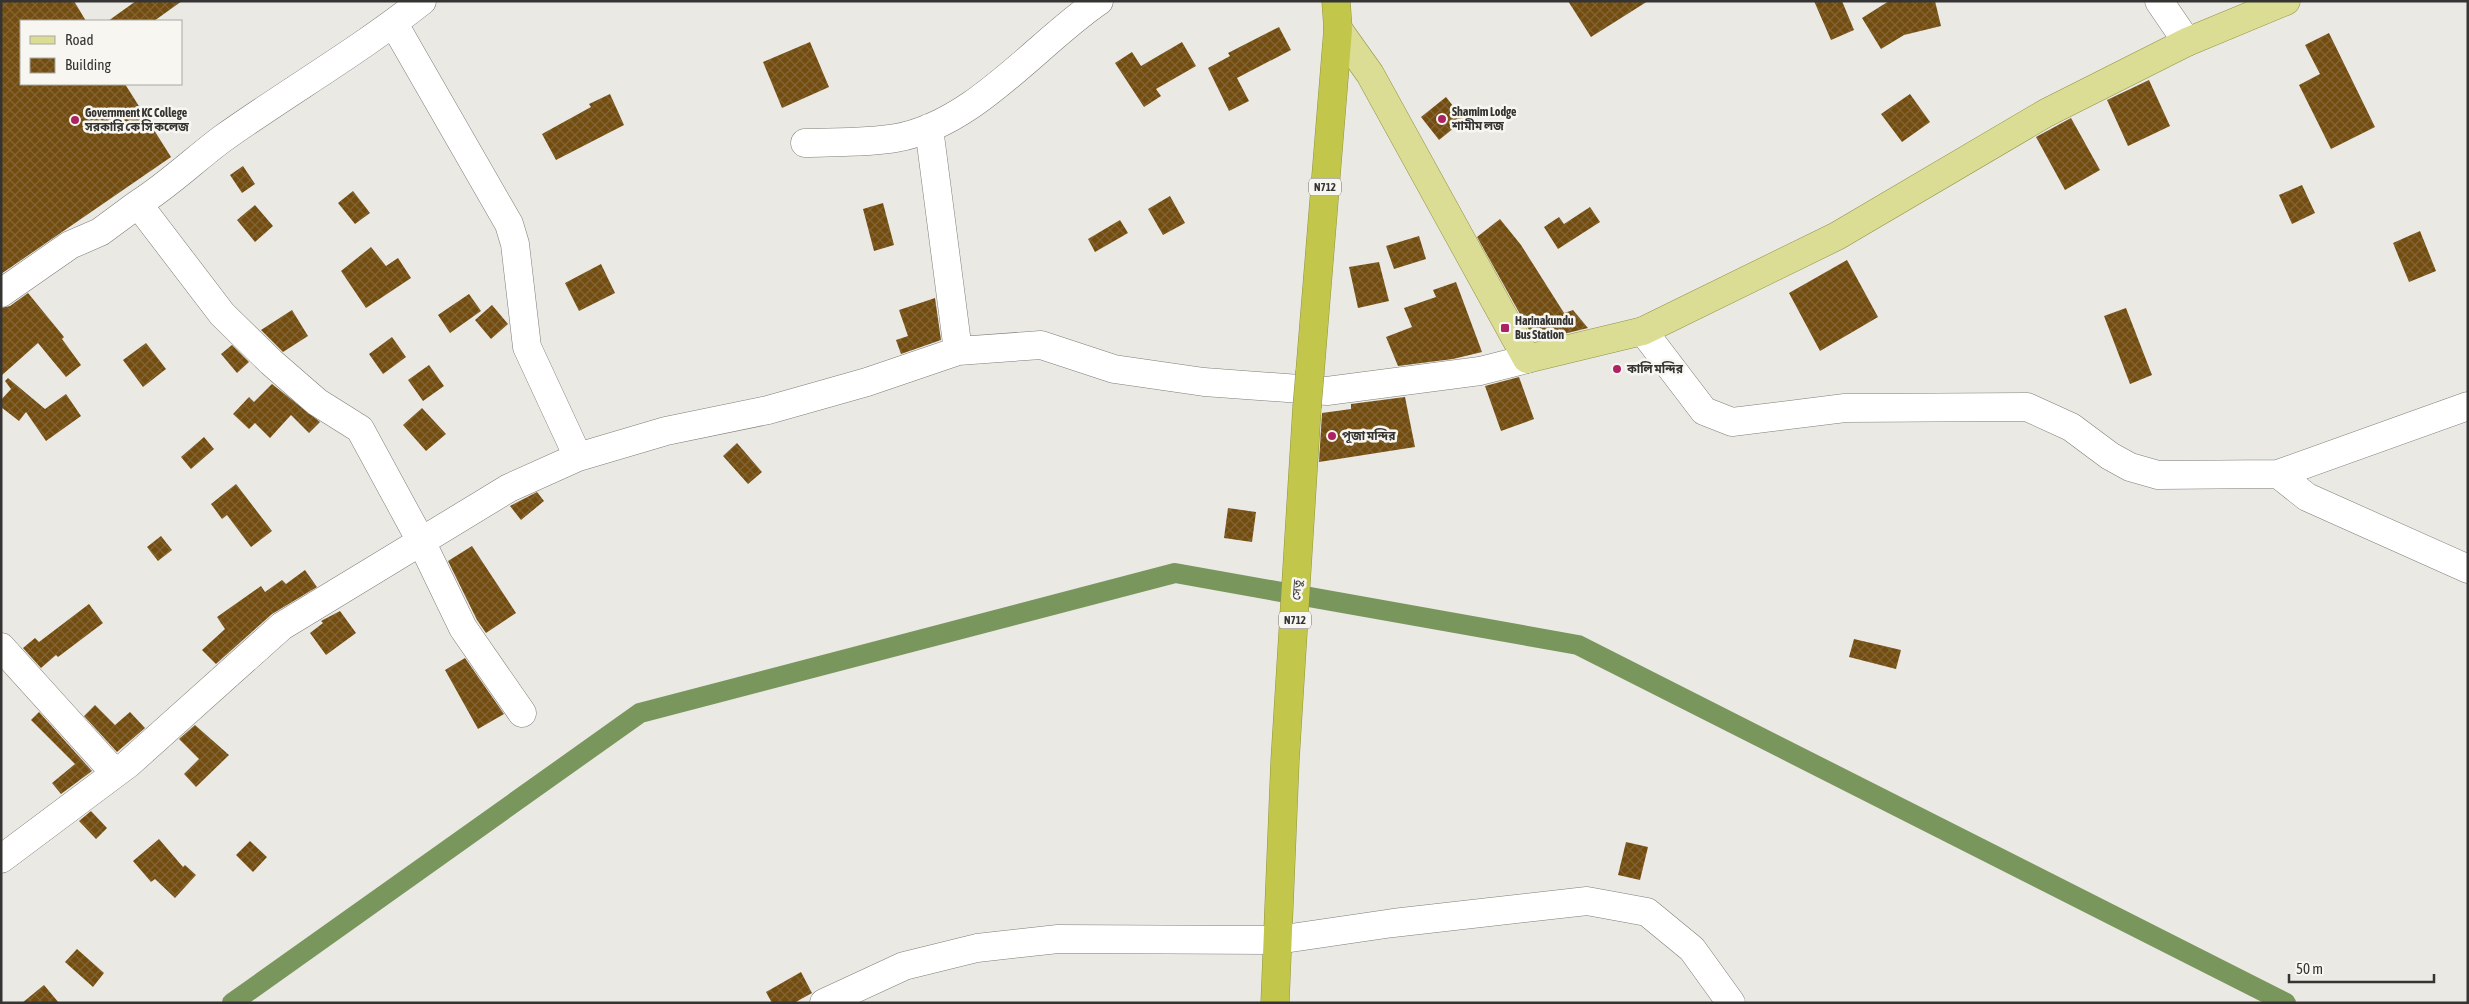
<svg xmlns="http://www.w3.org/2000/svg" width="2469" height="1004" viewBox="0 0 2469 1004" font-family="'Asap Condensed','Noto Sans Bengali',sans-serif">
  <defs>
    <pattern id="building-cross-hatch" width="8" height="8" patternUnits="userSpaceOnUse" patternTransform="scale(1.25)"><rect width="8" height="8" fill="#734d10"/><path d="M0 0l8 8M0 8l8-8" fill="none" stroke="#836434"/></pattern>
  </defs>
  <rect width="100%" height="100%" fill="#ebe9e3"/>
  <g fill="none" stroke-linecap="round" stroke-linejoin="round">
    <!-- canal -->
    <path stroke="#79965d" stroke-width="20" d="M 232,1003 L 640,713 L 1175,573 L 1578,645 L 2286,1003"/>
  </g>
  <!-- building -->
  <path fill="url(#building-cross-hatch)" d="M 1,1 L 74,1 L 86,21 L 21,21 L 21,84 L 125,84 L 171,157 L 1,274 Z
    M 136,1 L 182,1 L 154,21 L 108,21 Z
    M 1568,1 L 1648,1 L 1591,37 Z
    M 1814,1 L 1842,1 L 1854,30 L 1831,40 Z
    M 1889,1 L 1935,1 L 1941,26 L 1904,35 L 1881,49 L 1862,18 Z
    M 1279,27 L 1291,50 L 1237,78 L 1249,101 L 1229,111 L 1208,68 L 1230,56 L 1228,53 Z
    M 2329,33 L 2375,127 L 2331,149 L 2299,85 L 2320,74 L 2305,45 Z
    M 810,42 L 829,87 L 782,108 L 763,62 Z
    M 1182,42 L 1196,66 L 1156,89 L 1161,96 L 1144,107 L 1115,63 L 1132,52 L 1141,66 Z
    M 2149,80 L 2170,126 L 2128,146 L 2107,100 Z
    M 610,94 L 624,125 L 556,160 L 542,134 L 591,107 L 589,104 Z
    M 1910,94 L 1930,122 L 1902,142 L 1881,114 Z
    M 1446,97 L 1464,120 L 1439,140 L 1421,117 Z
    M 2071,118 L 2100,170 L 2065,190 L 2036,137 Z
    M 243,166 L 255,184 L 242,193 L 230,175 Z
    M 2302,185 L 2315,213 L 2292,224 L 2279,195 Z
    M 353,191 L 370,213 L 355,224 L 338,203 Z
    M 1170,196 L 1185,223 L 1163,235 L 1148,209 Z
    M 883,203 L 894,245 L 874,251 L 863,209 Z
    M 255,205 L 273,226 L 255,242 L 237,220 Z
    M 1590,207 L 1600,222 L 1558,249 L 1544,227 L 1559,217 L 1564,224 Z
    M 1500,219 L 1521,245 L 1564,313 L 1573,310 L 1588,328 L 1535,341 L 1477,237 Z
    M 1120,220 L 1128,233 L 1095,252 L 1088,239 Z
    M 2420,231 L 2436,271 L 2409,282 L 2393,243 Z
    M 1419,236 L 1426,259 L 1394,269 L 1386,246 Z
    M 371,247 L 386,266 L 398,258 L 411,278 L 366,308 L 341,271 Z
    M 1847,260 L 1878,317 L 1820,351 L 1789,293 Z
    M 1379,262 L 1389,301 L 1358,308 L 1349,267 Z
    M 601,264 L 615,293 L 579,311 L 565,283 Z
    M 1456,282 L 1482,352 L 1453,359 L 1398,366 L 1386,337 L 1412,327 L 1404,308 L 1436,297 L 1433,290 Z
    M 28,293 L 64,337 L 62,339 L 81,365 L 66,377 L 38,343 L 1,376 L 1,308 L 10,306 Z
    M 469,294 L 481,311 L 450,333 L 438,315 Z
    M 935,298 L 941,340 L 901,354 L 896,340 L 908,336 L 899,310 Z
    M 492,305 L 508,324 L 491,339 L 475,320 Z
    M 2126,308 L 2152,375 L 2130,384 L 2104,316 Z
    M 292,310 L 308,336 L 283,352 L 261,330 Z
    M 392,337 L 406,357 L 383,374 L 369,354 Z
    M 146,343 L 166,369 L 143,387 L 123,360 Z
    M 232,345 L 249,362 L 237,373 L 221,354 Z
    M 429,365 L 444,386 L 423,401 L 408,380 Z
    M 1519,377 L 1534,419 L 1501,431 L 1485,386 Z
    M 8,378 L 45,409 L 66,394 L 81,416 L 46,441 L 26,412 L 19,421 L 1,407 L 1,400 L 11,389 L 5,381 Z
    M 272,384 L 320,422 L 309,433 L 291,415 L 270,438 L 255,423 L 249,429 L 233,414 L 249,397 L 254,402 Z
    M 1405,397 L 1415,447 L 1319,462 L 1322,413 L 1351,409 L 1351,404 Z
    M 422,408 L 446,434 L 426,451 L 403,425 Z
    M 204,437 L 214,449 L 191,469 L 181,457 Z
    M 737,443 L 762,472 L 748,484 L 723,456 Z
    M 236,484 L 272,531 L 251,547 L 227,515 L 222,519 L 211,504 Z
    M 537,492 L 544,501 L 521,520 L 510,506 Z
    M 1228,508 L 1256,512 L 1252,542 L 1224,538 Z
    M 161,536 L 172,550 L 158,561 L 147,547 Z
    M 472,546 L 516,613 L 486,633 L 477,620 L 448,561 Z
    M 305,570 L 317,587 L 272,614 L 216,664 L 202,650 L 225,629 L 217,617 L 261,586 L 265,592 L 282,580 L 286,584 Z
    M 89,604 L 103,623 L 58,657 L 56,655 L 41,668 L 23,648 L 35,638 L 39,642 Z
    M 340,611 L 356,633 L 326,655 L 310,633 L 323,623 L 321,621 Z
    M 1854,639 L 1901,650 L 1896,669 L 1849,657 Z
    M 465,658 L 504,714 L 478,729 L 445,670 Z
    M 95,705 L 115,725 L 130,712 L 145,728 L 117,752 L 84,716 Z
    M 39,712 L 92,771 L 61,794 L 52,783 L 75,764 L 31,720 Z
    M 195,725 L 229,755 L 196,787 L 184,774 L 199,759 L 179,739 Z
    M 91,811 L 107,828 L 96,839 L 79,821 Z
    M 159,839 L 183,867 L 185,865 L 196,875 L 175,898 L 155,879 L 151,882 L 133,861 Z
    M 250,841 L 267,857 L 253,872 L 236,855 Z
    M 1626,842 L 1648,847 L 1640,880 L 1618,875 Z
    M 77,949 L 104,973 L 93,987 L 65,962 Z
    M 801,972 L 812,993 L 794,1003 L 772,1003 L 766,992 Z
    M 44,985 L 59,1003 L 22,1003 Z"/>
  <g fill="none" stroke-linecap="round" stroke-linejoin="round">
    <!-- minor casing -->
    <g stroke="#7f7d78" stroke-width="29">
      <path id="minor" d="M 2159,1 L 2187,42
        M 394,24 L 509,224 L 515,244 L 527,347 L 578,457
        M 929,128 L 958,351
        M 805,143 C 834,142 867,143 896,138 C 975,124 1036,44 1099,1
        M 138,204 C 168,185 194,160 222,139 C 288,92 359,51 422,1
        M 1,293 L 70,245 L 100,232 L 138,204 L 222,314 L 271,362 L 317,402 L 360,429 L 422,543 L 463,628 L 522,713
        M 1643,331 L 1704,411 L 1732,422 L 1845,408 L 2027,407 L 2071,427 L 2110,456 L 2130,467 L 2158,475 L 2278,474 L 2468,406
        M 2278,474 L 2307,497 L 2468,569
        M 1,647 L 115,773
        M 1,859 L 128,764 L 282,626 L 509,488 L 578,457 L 666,431 L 768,410 L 867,382 L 958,351 L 1041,345 L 1114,369 L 1204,382 L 1327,391 L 1480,371 L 1527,359
        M 824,1003 L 904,966 L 977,948 L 1058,939 L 1277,940 L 1393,923 L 1587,901 L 1647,912 L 1692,949 L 1731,1003"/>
    </g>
    <!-- major casing -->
    <g stroke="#919442" stroke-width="29">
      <path id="major" d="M 1338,29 L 1370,74 L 1527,359 L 1643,331 L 1837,236 L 2046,113 L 2187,42 L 2286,1"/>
    </g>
    <!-- highway casing -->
    <g stroke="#919442" stroke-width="29">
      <path id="highway" d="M 1310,372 L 1338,29 L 1336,1
        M 1275,1003 L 1285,761 L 1307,407"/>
    </g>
    <!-- minor -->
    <use href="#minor" stroke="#fff" stroke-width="28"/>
    <!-- major -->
    <use href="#major" stroke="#dadd93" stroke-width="28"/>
    <!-- highway -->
    <use href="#highway" stroke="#c2c74b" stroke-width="28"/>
    <!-- highway-bridge casing -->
    <g stroke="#919442" stroke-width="29" stroke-linecap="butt">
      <path id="highway-bridge" d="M 1307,407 L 1310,372"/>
    </g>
    <!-- highway-bridge -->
    <use href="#highway-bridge" stroke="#c2c74b" stroke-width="28"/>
  </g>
  <!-- markers -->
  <g fill="#ad2263" stroke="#f8f6f0" stroke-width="2">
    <circle cx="1442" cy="119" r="5"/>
    <circle cx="75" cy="120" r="5"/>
    <rect x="1500" y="323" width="10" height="10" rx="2.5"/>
    <circle cx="1617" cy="369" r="5"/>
    <circle cx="1332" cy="436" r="5"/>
  </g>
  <g text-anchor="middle" stroke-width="5" stroke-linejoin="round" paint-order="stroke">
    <!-- shield labels -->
    <g fill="#f8f6f0" stroke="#706e6b" stroke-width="1">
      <rect x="1309" y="178.5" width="32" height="17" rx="4"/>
      <rect x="1279" y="611.5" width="32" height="17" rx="4"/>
    </g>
    <g font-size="11" font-weight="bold" fill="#353432">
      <text x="1325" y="191">N712</text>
      <text x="1295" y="624">N712</text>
    </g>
    <!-- poi labels -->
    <g font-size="12" font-weight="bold" fill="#353432" stroke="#f8f6f0" text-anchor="start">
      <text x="1452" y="116">Shamim Lodge<tspan x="1452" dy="14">শামীম লজ</tspan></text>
      <text x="85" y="117">Government KC College<tspan x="85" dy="14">সরকারি কে সি কলেজ</tspan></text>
      <text x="1515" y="325">Harinakundu<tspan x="1515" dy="14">Bus Station</tspan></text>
      <text x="1627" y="373">কালি মন্দির</text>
      <text x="1342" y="440">পূজা মন্দির</text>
    </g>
    <!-- street labels -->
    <g font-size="12" fill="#353432" stroke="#f8f6f0">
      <text transform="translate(1297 590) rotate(-86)" y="4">সেতু</text>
    </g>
  </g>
  <!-- border -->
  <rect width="2469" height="1004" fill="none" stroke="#353432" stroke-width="5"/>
  <!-- legend -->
  <rect x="20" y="20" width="162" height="65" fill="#f8f6f0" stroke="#aaa8a4"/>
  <rect x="30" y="36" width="25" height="8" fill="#dadd93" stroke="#aaa8a4"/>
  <text x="65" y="45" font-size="15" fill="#353432">Road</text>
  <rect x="30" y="58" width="25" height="15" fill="url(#building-cross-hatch)" stroke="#aaa8a4"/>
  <text x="65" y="70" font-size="15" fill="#353432">Building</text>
  <!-- scale -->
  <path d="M2289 974v8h145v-8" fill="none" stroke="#353432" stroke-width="2.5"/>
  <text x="2296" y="974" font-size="15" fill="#353432" stroke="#f8f6f0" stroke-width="4" paint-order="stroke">50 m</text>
</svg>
